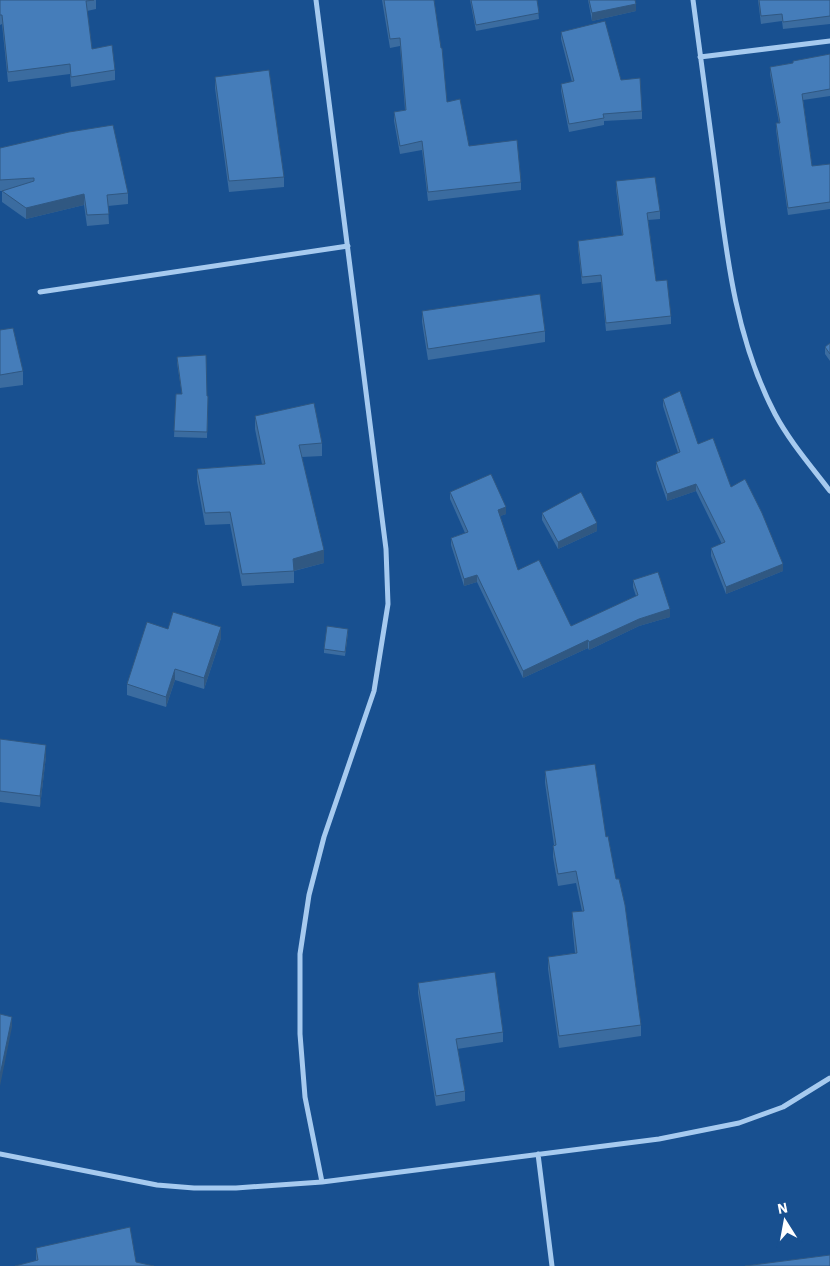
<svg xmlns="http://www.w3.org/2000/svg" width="830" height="1266" viewBox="0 0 830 1266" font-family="'IBM Plex Sans',sans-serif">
  <rect width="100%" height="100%" fill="#185090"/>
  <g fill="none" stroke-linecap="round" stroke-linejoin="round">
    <!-- street -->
    <path stroke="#a6caef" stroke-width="5" d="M 316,0 L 386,549 L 388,604 L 374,691 L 324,837 L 309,895 L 300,954 L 300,1034 L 305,1097 L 322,1182
      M 693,0 C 701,60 709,120 717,180 C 727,260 737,342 775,414 C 790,442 811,466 830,491
      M 700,57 L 830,41
      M 40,292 L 348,246
      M 0,1154 L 157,1185 L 194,1188 L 236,1188 L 322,1182 L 659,1139 L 739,1123 L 783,1107 L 830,1078
      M 538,1154 L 552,1266"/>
  </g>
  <!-- wall -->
  <path fill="#3b6ca0" d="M 0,0 L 96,0 L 96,9 L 87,11 L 92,49 L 115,70 L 115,80 L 71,87 L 70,74 L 8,82 L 2,24 L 0,25 Z
    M 382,0 L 434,0 L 447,102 L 469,146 L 521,182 L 521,190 L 428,201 L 422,150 L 400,154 L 394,121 L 394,112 L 405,110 L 400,46 L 390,48 Z
    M 470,0 L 537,0 L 539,19 L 476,31 Z
    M 588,0 L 635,0 L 636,11 L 592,21 Z
    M 758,0 L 830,0 L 830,24 L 783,29 L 782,21 L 761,24 Z
    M 561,32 L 621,80 L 642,111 L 642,119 L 604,121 L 604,125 L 569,132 L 561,91 L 561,84 L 572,82 L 561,39 Z
    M 830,54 L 830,96 L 803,100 L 812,166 L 830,164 L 830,209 L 788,215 L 776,130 L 776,123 L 779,123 L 770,74 L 770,67 L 793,63 Z
    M 215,77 L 284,177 L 284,187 L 229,192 L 215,88 Z
    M 0,148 L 128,193 L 128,204 L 108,206 L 109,224 L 87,226 L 84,205 L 26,219 L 2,202 L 2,191 L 5,191 L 0,191 Z
    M 616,181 L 660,211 L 660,219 L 648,220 L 656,281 L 671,316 L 671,324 L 606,331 L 601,282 L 582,284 L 578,248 L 578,241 L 622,235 L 616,189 Z
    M 422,311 L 545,331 L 545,342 L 428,360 L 422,322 Z
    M 0,330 L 23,371 L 23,385 L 0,388 Z
    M 830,343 L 830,361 L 825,354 L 825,347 Z
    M 177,357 L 207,396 L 208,402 L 207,438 L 174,437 L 176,394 L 182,394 L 177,363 Z
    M 663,399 L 731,487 L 783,571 L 726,594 L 711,556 L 711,548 L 722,544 L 696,491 L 667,501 L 656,469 L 656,462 L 678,453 L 663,406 Z
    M 255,416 L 322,443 L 322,456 L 302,457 L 324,563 L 294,571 L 294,583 L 242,586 L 230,524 L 205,525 L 197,481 L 197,469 L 262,464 L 255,429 Z
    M 450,492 L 506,514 L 500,516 L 518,570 L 571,626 L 636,596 L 633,587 L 633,580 L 670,617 L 639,626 L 589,650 L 588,648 L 523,678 L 477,582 L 464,586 L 451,545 L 451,538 L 465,533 L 450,499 Z
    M 542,513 L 597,531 L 558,549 L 542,520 Z
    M 168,629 L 221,638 L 204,689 L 175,680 L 166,707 L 127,695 L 127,684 Z
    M 348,633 L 345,656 L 324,653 L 324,649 Z
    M 0,739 L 46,756 L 40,807 L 0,802 Z
    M 545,771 L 606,837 L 641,1025 L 641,1036 L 559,1048 L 548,969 L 548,957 L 575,953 L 572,924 L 572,912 L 582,911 L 576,883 L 558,886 L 553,857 L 553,846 L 554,845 L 545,783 Z
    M 418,983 L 503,1032 L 503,1042 L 457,1049 L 465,1091 L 465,1101 L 436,1106 L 418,993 Z
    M 36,1248 L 136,1262 L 36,1261 Z"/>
  <!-- shaded-wall -->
  <path fill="#305882" d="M 636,4 L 636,11 L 592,21 L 592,13 Z
    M 84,194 L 84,205 L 26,219 L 26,208 Z
    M 696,484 L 696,491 L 667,501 L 667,494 Z
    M 506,507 L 506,514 L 498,517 L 498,510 Z
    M 597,523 L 597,531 L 558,549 L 558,542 Z
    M 324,550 L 324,563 L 293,571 L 293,559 Z
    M 783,564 L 783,571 L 726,594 L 726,587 Z
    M 477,575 L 477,582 L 464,586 L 464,579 Z
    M 670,609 L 670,617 L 639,626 L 589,650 L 589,642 L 639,619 Z
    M 221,627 L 221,638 L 204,689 L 204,678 Z
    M 588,640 L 588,648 L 523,678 L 523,671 Z
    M 175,669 L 175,680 L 166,707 L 166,697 Z
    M 46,745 L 46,756 L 40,807 L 40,796 Z
    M 12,1017 L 12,1027 L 0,1086 L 0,1075 Z"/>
  <!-- building -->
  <path fill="#457dba" stroke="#305882" d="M 0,0 L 94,0 L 86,1 L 92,49 L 112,45 L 115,70 L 71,77 L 70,64 L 8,72 L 2,15 L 0,15 Z
    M 384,0 L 434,0 L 441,48 L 442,48 L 447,102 L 460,99 L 469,146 L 517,140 L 521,182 L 428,192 L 422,141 L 400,146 L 394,112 L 406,110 L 400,38 L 390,39 Z
    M 471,0 L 537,0 L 539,13 L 476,25 Z
    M 589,0 L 635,0 L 636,4 L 592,13 Z
    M 759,0 L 830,0 L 830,16 L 783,22 L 782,14 L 761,16 Z
    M 605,21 L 621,80 L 640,78 L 642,111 L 603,114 L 604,118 L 569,124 L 561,84 L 574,81 L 561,32 Z
    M 830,54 L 830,89 L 802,94 L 812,166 L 830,164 L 830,202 L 788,208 L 776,123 L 780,123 L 770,67 L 793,63 L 793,61 Z
    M 269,70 L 284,177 L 229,181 L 215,77 Z
    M 113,125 L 128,193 L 107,195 L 109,214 L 87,215 L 84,194 L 26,208 L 2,191 L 34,181 L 34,178 L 0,180 L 0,148 L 69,132 Z
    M 655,177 L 660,211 L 647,213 L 656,281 L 667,280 L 671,316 L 606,323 L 601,275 L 582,277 L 578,241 L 623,235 L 616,181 Z
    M 540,294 L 545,331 L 428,349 L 422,311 Z
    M 13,328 L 23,371 L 0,375 L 0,330 Z
    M 830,343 L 830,354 L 825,347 Z
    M 206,355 L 207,396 L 208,396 L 207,432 L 174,431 L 176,394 L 182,394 L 177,357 Z
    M 680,391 L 698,444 L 713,438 L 731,487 L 745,479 L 762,513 L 783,564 L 726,587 L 711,548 L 725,542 L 696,484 L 667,494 L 656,462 L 680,452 L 663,399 Z
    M 314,403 L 322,443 L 299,445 L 324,550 L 293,559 L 294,571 L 242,574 L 230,512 L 205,513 L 197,469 L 265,464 L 255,416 Z
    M 491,474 L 506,507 L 498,510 L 518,570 L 539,560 L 571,626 L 638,595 L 633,580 L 658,572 L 670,609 L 639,619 L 589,642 L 588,640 L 523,671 L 477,575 L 464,579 L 451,538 L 468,532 L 450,492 Z
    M 581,492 L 597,523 L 558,542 L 542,513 Z
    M 173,612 L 221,627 L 204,678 L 175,669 L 166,697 L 127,684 L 147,622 L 168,629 Z
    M 327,626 L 348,629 L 345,652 L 324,649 Z
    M 0,739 L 46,745 L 40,796 L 0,791 Z
    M 595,764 L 606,837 L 608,836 L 616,879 L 619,879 L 625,905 L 641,1025 L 559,1036 L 548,957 L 577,953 L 572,912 L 584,911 L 576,871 L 558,874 L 553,846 L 556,845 L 545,771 Z
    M 495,972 L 503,1032 L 456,1039 L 465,1091 L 436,1096 L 418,983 Z
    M 0,1014 L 12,1017 L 0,1075 Z
    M 130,1227 L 136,1262 L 154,1266 L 15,1266 L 38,1260 L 36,1248 Z
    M 830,1255 L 830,1266 L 745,1266 Z"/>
  <!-- north arrow -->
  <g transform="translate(785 1221) rotate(349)" stroke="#185090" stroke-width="4" paint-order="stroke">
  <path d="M0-4L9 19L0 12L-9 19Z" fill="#ffffff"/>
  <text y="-8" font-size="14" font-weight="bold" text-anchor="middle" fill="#ffffff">N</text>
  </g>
</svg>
